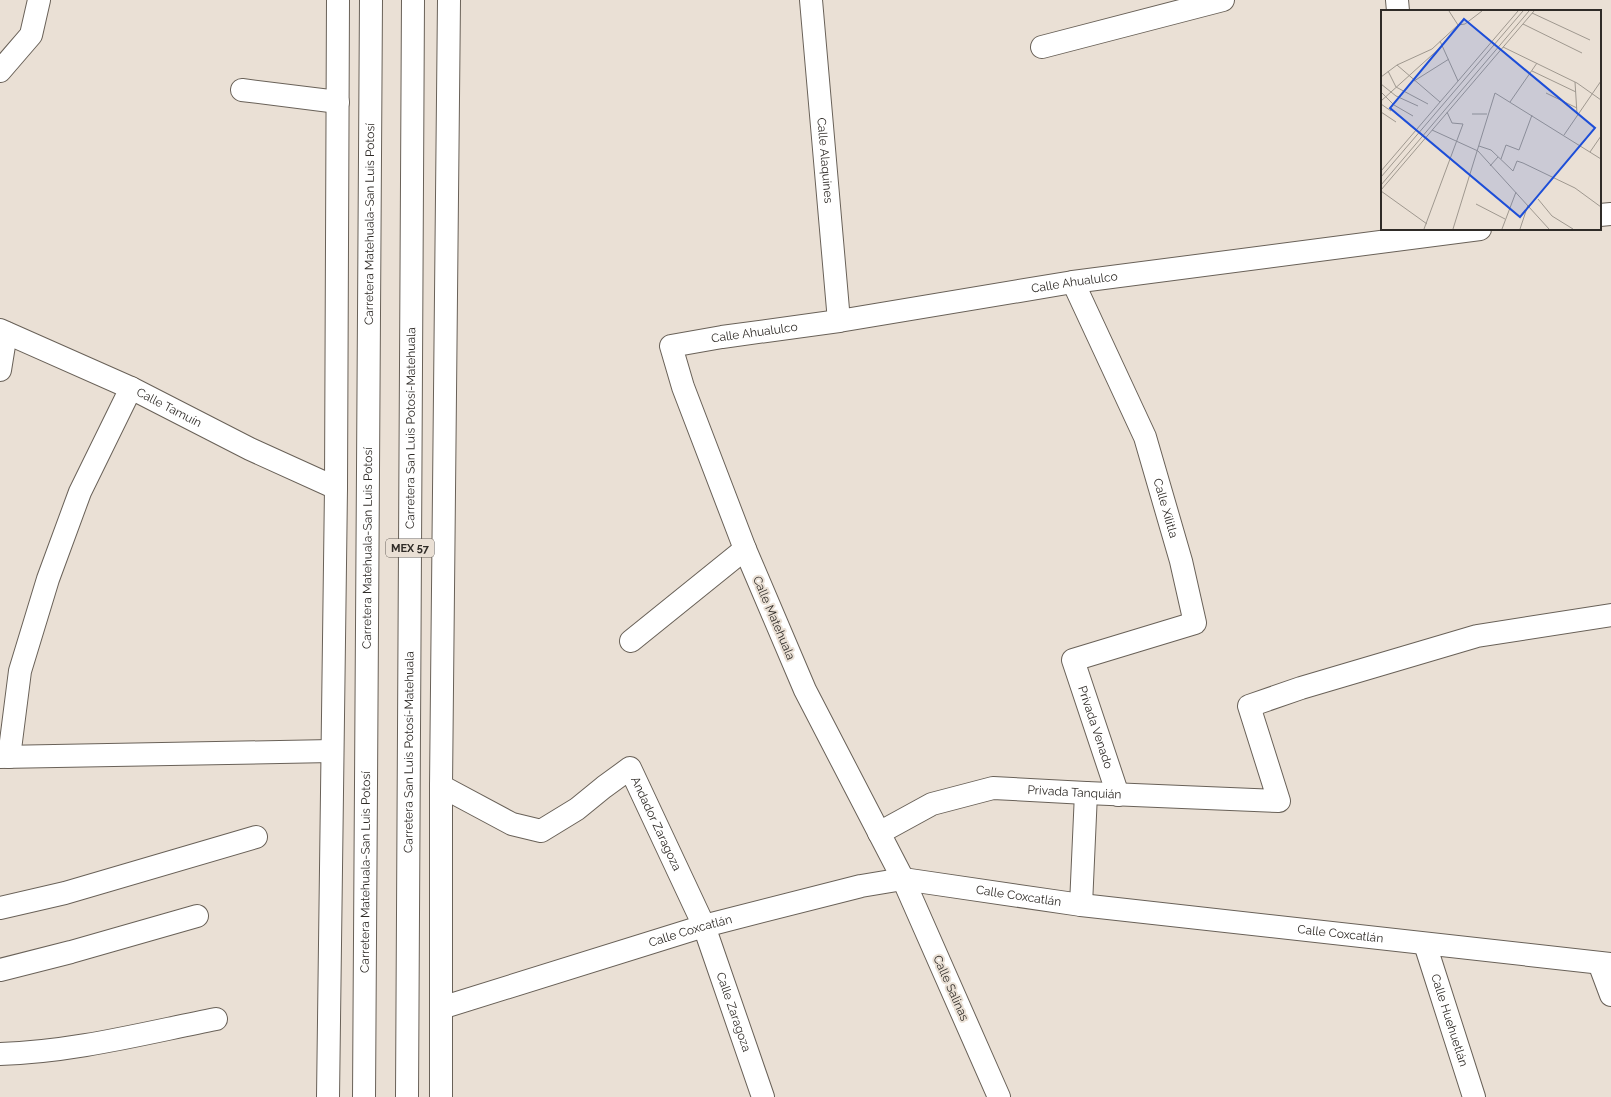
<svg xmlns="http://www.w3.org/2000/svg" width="1611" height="1097" viewBox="0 0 1611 1097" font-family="Raleway,sans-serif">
  <rect width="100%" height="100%" fill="#eae0d5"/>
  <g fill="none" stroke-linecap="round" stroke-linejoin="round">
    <!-- minor casing -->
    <g stroke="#696158" stroke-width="24">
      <g id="minor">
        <path id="s1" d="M 811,0 L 839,321"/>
        <path d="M 1397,0 L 1398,11"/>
        <path d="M 1042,47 L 1223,0"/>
        <path d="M 0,71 L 31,35 L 39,0"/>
        <path d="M 242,90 L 338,102"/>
        <path d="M 1600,215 L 1611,214"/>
        <path id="s2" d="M 1073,282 L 1145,437 L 1181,561 L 1195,623 L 1073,660 L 1118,795"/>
        <path id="s3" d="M 0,330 L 131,388 L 250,449 L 336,488"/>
        <path d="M 0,370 L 6,333"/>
        <path d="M 631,641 L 745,549"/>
        <path d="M 0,757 L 332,751"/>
        <path d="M 9,757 L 20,671 L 48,579 L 80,492 L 131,388"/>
        <path id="s4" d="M 441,786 L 512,824 L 541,831 L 577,809 L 604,787 L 630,768 L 704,926 L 763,1097"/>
        <path id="s5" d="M 879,833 L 932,804 L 993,788 L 1086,793 L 1279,801 L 1249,706 L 1301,688 L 1477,636 L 1611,615"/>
        <path d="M 1081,905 L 1086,793"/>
        <path d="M 0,908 L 65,893 L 256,837"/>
        <path id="s6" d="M 1425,944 L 1474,1097"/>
        <path d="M 1599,963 L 1611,995"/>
        <path d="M 0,970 L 71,952 L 197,916"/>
        <path id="s7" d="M 441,1008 L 704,926 L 861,886 L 903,879 L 1081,905 L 1611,964"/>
        <path d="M 0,1054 C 73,1052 145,1033 216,1019"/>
        <path d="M 328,1097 L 336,488 L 338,0"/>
        <path d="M 441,1097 L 441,786 L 449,0"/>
        <path id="s8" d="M 999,1097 L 903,879 L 805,690 L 745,549 L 683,387 L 671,346 L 722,337 L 839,321 L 1073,282 L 1480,229"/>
      </g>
    </g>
    <!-- highway casing -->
    <g stroke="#696158" stroke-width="24">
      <g id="highway">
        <path id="s9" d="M 364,1097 L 371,0"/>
        <path id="s10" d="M 407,1097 L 413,0"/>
      </g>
    </g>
    <!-- minor -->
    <use href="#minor" stroke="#fff" stroke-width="22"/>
    <!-- highway -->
    <use href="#highway" stroke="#fff" stroke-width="22"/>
  </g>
  <g text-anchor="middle" stroke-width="4" stroke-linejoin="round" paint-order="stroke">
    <!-- shield labels -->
    <rect fill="#eae0d5" stroke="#67615b" stroke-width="1" x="386" y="539" width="48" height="18" rx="3"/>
    <g font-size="11" font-weight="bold" fill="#2f2b27">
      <text x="410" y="552">MEX 57</text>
    </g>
    <!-- street labels -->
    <g font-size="12" fill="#2f2b27" stroke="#eae0d5">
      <text dy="4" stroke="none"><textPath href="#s1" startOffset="161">Calle Alaquines</textPath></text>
      <text dy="4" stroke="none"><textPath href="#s9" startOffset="873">Carretera Matehuala-San Luis Potosí</textPath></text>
      <text dy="4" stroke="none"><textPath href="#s8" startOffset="1229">Calle Ahualulco</textPath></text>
      <text dy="4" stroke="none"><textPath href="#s8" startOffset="905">Calle Ahualulco</textPath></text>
      <text dy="4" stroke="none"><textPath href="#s3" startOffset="186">Calle Tamuín</textPath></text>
      <text dy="4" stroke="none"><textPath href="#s10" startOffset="669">Carretera San Luis Potosí-Matehuala</textPath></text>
      <text dy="4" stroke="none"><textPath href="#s2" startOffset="245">Calle Xilitla</textPath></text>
      <text dy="4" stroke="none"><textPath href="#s9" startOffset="549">Carretera Matehuala-San Luis Potosí</textPath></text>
      <text transform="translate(774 618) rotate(67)" y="4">Calle Matehuala</text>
      <text dy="4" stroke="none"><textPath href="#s2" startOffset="562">Privada Venado</textPath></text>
      <text dy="4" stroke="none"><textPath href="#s10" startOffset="345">Carretera San Luis Potosí-Matehuala</textPath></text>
      <text dy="4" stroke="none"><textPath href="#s5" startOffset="205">Privada Tanquián</textPath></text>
      <text dy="4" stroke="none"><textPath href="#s4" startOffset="281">Andador Zaragoza</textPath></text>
      <text dy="4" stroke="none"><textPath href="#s9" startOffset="225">Carretera Matehuala-San Luis Potosí</textPath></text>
      <text dy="4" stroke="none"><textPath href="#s7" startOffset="597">Calle Coxcatlán</textPath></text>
      <text dy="4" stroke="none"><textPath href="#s7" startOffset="261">Calle Coxcatlán</textPath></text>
      <text dy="4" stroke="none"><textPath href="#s7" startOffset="921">Calle Coxcatlán</textPath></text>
      <text transform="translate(951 988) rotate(66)" y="4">Calle Salinas</text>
      <text dy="4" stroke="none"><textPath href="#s4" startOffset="485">Calle Zaragoza</textPath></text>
      <text dy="4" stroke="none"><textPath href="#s6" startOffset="80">Calle Huehuetlán</textPath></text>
    </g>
  </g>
  <!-- overview -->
  <g transform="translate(1381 10)">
    <rect width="220" height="220" fill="#eae0d5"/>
    <path fill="none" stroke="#9f988f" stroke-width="1" d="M 68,1 L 77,15M 151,3 L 209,30M 142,14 L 201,43M 59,31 L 77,71M 122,37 L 196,73 L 220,90M 16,55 L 59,92M 7,61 L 15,77 L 47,94M 151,61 L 195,82M 0,67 L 16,55 L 51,39 L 77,15 L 84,14 L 101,1M 33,71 L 68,49M 194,72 L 196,104M 0,74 L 15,86 L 37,96M 0,82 L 13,95 L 32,106M 165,83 L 196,98M 0,91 L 61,36M 129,92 L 156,53M 0,94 L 10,101M 0,102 L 15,112M 91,104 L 106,104M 51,120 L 97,141 L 168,219M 183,125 L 220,71M 98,136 L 110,140 L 132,161 L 136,151 L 142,153 L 194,178 L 220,197M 209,142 L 220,126M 120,149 L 125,135 L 138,140 L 151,105M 109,156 L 117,147M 0,161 L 137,1M 0,167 L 142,1M 0,175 L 148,1M 0,180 L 153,1M 0,181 L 46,214M 157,189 L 171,206 L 192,219M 95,194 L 124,209M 43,219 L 82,114 L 71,113 L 66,102M 72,219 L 114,83 L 220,149M 121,219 L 135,182M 139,219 L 147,195"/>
    <path fill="#1d4ed8" fill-opacity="0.15" stroke="#1d4ed8" stroke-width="2" d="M 83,9 L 214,118 L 139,207 L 9,98 Z"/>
    <rect width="220" height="220" fill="none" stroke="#2f2b27" stroke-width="2"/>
  </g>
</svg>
